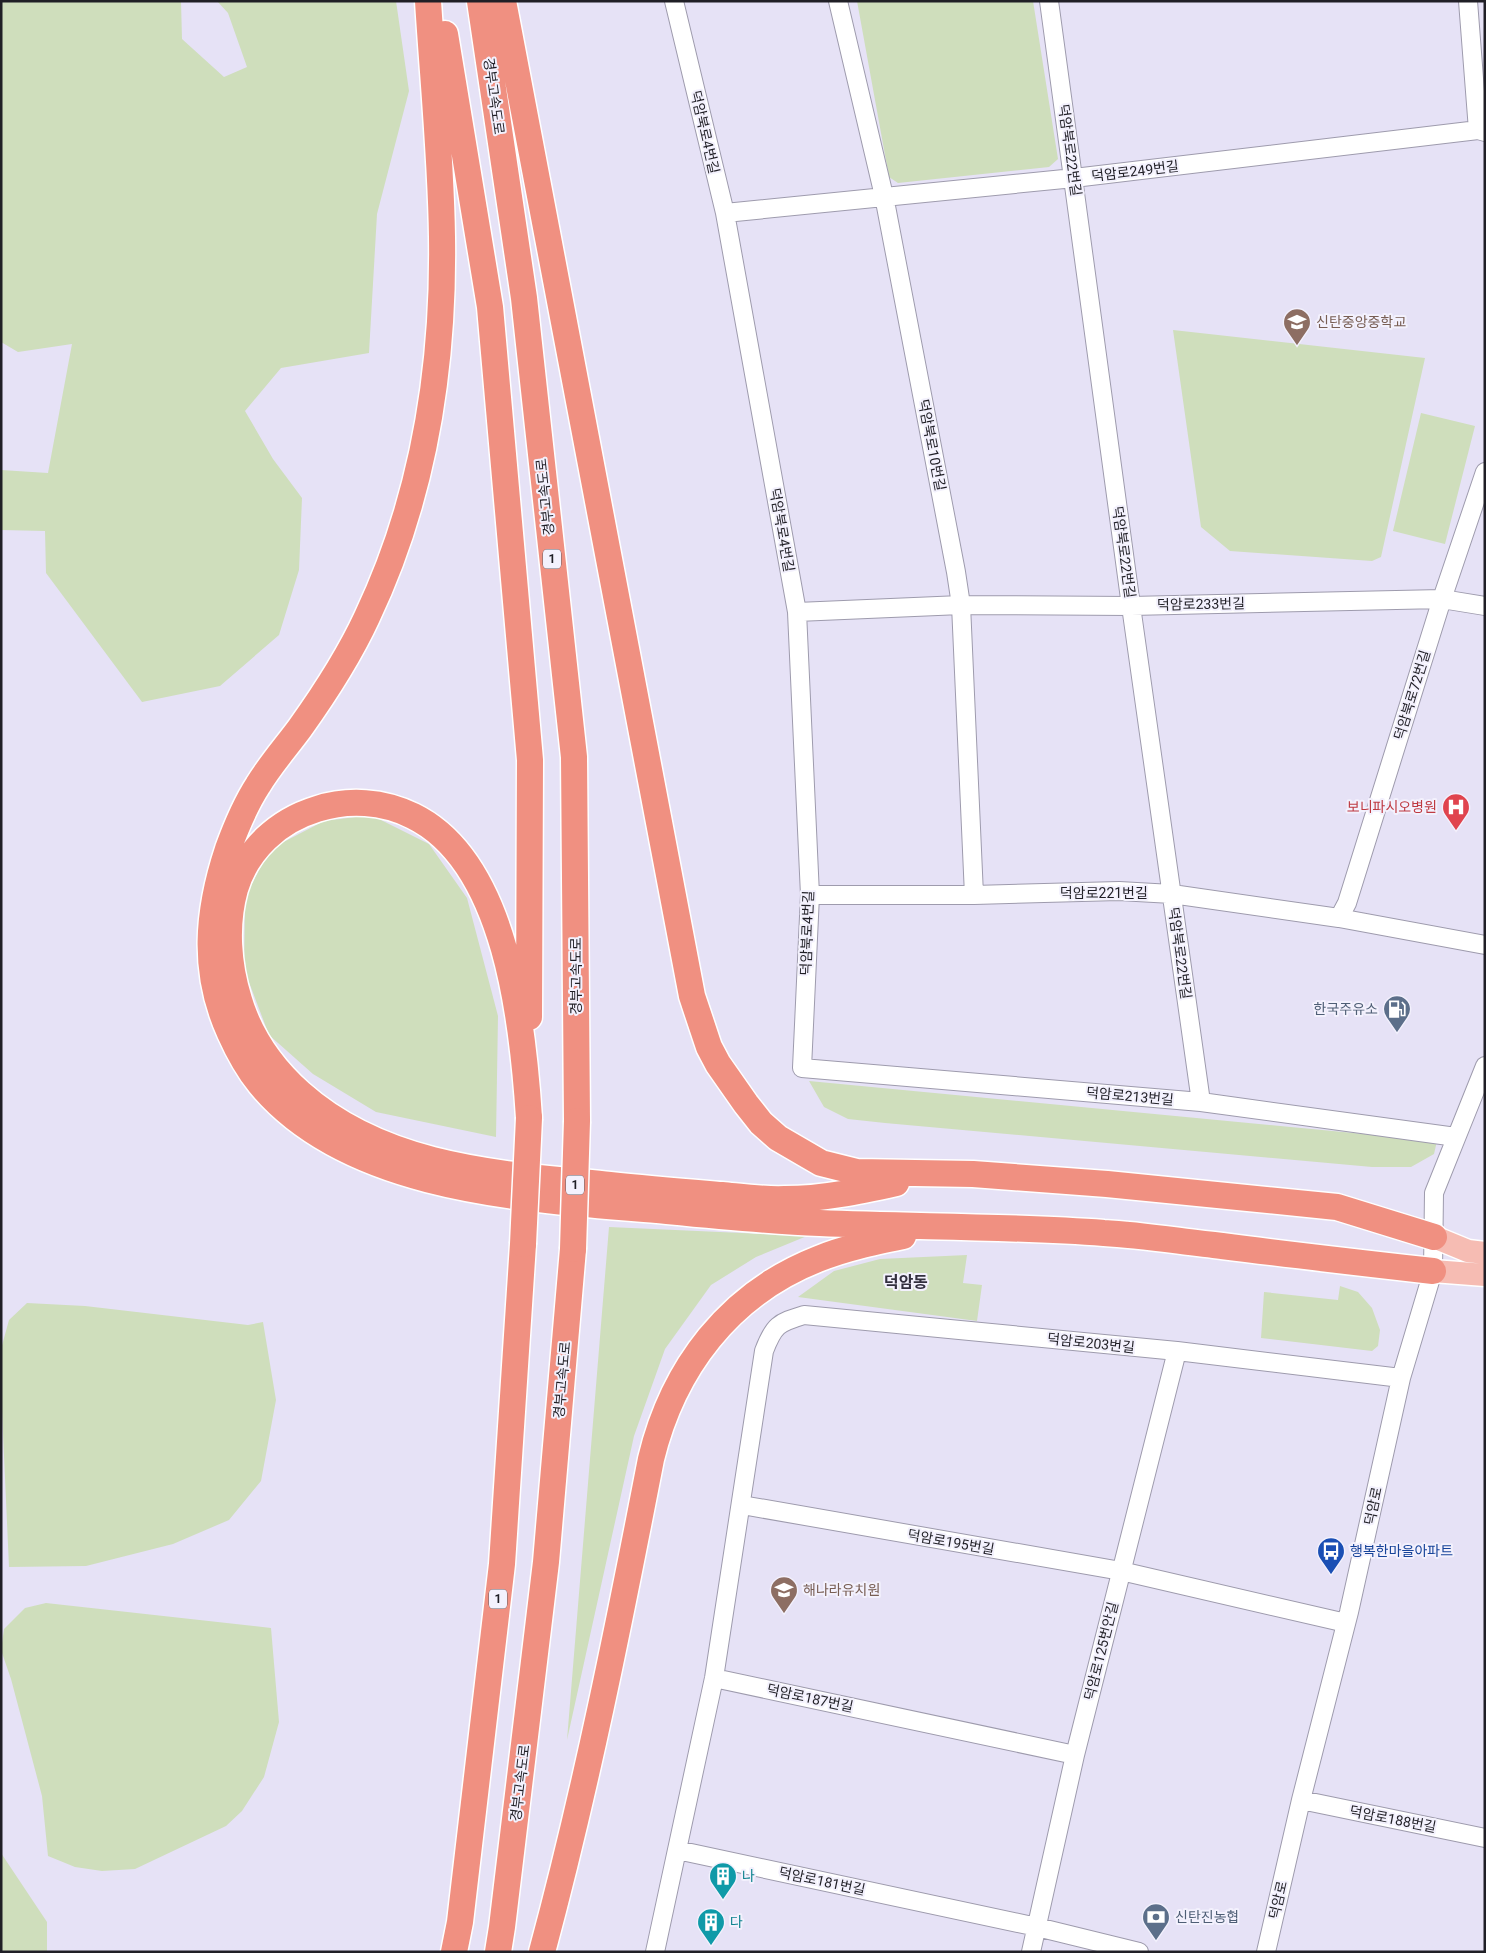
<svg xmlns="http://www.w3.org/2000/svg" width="1486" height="1953" viewBox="0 0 1486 1953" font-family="Roboto,'Noto Sans KR',sans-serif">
  <rect width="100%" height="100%" fill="#e6e2f6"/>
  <!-- green -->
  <path fill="#cfdebc" d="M 1,1 L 181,1 L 182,39 L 224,77 L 247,67 L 228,13 L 217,1 L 396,1 L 409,91 L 377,214 L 369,353 L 281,368 L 245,411 L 273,459 L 302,498 L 299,570 L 279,635 L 220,686 L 142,702 L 46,573 L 45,531 L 1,530 L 1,470 L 48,473 L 72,344 L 18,352 L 1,342 Z
    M 857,1 L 1033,1 L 1058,159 L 1049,167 L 898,183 L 889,177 Z
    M 1173,330 L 1425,358 L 1381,557 L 1372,561 L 1230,551 L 1201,527 Z
    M 1421,413 L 1475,426 L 1445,544 L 1393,531 Z
    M 371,815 L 429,844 L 467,898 L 498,1016 L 496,1137 L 376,1112 L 313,1074 L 269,1035 L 244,969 L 245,897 L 270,849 L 324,821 Z
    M 809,1081 L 1437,1141 L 1434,1154 L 1411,1167 L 1372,1167 L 885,1123 L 848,1119 L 824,1107 Z
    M 609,1227 L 807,1236 L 756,1257 L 711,1285 L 665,1349 L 634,1436 L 567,1740 Z
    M 967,1255 L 963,1283 L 982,1285 L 977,1321 L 798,1297 L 834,1271 L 880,1259 Z
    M 1340,1286 L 1358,1292 L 1372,1308 L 1380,1330 L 1378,1346 L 1372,1351 L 1261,1338 L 1264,1292 L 1338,1300 Z
    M 27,1303 L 85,1306 L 248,1325 L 263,1322 L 276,1400 L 261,1481 L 229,1520 L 173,1544 L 86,1566 L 9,1567 L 1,1389 L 1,1349 L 9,1320 Z
    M 46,1603 L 271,1628 L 279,1722 L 264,1777 L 242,1811 L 226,1826 L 135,1869 L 102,1871 L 75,1867 L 48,1856 L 42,1796 L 11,1679 L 1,1650 L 4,1629 L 25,1608 Z
    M 1,1853 L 47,1922 L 47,1952 L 1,1952 Z"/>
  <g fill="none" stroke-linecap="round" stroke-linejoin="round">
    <!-- minor casing -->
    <g stroke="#9e9bad" stroke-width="20">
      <path id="minor" d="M 674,1 L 725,213 L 797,612 L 810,895 L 802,1068 L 1201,1102 L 1456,1137
        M 838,1 L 884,196 L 956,572 L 961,605 L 974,895
        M 1049,1 L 1131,606 L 1201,1102
        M 1468,1 L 1478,130
        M 725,213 L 1074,178 L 1478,130 L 1485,132
        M 797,612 L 961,605 L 1131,606 L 1442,599 L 1485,606
        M 810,895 L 974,895 L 1119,891 L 1172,894 L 1339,918 L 1485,945
        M 1339,918 L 1347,903 L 1442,599 L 1485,472
        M 742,1505 L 1121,1571 L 1346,1623
        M 714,1678 L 1075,1755
        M 1301,1800 L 1485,1838
        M 677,1850 L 1037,1927 L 1139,1952
        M 655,1952 L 714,1678 L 764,1351 C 774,1325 778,1323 804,1315 L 1177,1351 L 1401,1378
        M 1031,1952 L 1075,1755 L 1177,1351
        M 1266,1952 L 1301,1800 L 1349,1612 L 1401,1378 L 1433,1271 L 1434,1193 L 1485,1066"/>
    </g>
    <!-- major casing -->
    <g stroke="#fff" stroke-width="25">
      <path id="major" d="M 1434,1237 L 1468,1251 L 1485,1253
        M 1433,1271 L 1485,1275"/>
    </g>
    <!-- highway casing -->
    <g stroke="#fff" stroke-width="29">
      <path id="highway" d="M 428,1 C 433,80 441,159 442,237 C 444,367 423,499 367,617 C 349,656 325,693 300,728 C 286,747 270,765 258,785 C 245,805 236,827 228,849 C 207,912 202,972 230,1033 C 238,1051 248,1069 260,1084 C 351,1194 536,1199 667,1211 C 718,1216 769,1221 820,1223 C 915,1227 1010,1226 1104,1233 C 1143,1235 1183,1242 1222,1246 C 1292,1255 1362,1263 1433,1271
        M 480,1 L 524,298 L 574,757 L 577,1121
        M 503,1 L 692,996 L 709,1047 L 718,1064 L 746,1104 L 761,1123 L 778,1138 L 821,1163 L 857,1172 L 973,1174 L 1107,1184 L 1337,1207 L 1434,1237
        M 445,34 L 490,307 L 530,760 L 529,1017
        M 529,1118 C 523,1024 507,862 413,816 C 383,801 348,799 317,809 C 278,821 247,849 235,889 C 225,925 228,965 239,1000 C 250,1037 271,1067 300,1093 C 385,1169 502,1174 610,1185 C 647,1189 685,1192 722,1195 C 743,1197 764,1200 785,1199 C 823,1199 860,1191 896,1183
        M 454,1952 L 460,1922 L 502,1564 L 523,1244
        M 498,1952 L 502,1927 L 546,1562 L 573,1249
        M 542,1952 C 586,1789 619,1624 651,1459 C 673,1368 729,1294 818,1259 C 845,1248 874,1242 903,1236"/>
    </g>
    <!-- minor -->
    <use href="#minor" stroke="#fff" stroke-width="18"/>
    <!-- major -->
    <use href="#major" stroke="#f6bcb3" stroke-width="22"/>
    <!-- highway -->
    <use href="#highway" stroke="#f09081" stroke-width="26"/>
    <!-- highway-bridge casing -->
    <g stroke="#fff" stroke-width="29" stroke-linecap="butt">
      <path id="highway-bridge" d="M 523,1244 L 529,1118
        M 573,1249 L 577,1121"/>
    </g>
    <!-- highway-bridge -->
    <use href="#highway-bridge" stroke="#f09081" stroke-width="26"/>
  </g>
  <!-- icons -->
  <defs>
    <g id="school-pin" transform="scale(1.4375)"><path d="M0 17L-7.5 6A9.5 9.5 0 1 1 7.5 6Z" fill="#8d6e63" stroke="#f3f1fd"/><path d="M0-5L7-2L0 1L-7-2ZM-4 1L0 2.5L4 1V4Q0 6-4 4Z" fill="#fff"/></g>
    <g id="hospital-pin" transform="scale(1.4375)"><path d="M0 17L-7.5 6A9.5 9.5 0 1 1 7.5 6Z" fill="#e0444e" stroke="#f3f1fd"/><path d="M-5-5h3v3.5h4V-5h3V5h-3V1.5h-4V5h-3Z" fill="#fff"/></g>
    <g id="fuel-pin" transform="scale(1.4375)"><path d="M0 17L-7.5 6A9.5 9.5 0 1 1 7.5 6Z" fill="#5c6f8a" stroke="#f3f1fd"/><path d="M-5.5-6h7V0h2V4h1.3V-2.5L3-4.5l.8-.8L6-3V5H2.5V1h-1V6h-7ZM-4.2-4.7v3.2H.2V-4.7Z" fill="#fff"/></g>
    <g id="bus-pin" transform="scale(1.4375)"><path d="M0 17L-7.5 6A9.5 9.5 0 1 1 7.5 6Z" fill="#1a4fb4" stroke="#f3f1fd"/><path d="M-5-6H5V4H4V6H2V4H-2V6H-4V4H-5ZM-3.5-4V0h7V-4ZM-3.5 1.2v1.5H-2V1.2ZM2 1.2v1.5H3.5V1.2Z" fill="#fff"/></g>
    <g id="building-pin" transform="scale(1.4375)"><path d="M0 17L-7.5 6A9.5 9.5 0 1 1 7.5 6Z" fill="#0f9aa8" stroke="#f3f1fd"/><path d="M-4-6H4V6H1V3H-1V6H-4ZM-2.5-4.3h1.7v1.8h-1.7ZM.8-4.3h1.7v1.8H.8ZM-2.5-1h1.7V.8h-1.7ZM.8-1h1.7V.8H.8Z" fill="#fff"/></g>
    <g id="bank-pin" transform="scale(1.4375)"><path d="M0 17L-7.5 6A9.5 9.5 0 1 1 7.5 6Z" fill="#5c6f8a" stroke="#f3f1fd"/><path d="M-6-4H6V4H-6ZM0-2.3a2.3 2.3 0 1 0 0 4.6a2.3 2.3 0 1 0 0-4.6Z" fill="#fff"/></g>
  </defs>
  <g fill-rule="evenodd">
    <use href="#school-pin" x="1297" y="322"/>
    <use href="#hospital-pin" x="1456" y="807"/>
    <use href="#fuel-pin" x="1397" y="1009"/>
    <use href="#bus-pin" x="1331" y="1551"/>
    <use href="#school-pin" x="784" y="1590"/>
    <use href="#building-pin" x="723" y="1876"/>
    <use href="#bank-pin" x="1156" y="1917"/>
    <use href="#building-pin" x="711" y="1922"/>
  </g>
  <g text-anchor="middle" stroke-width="4" stroke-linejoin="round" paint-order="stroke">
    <!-- shield labels -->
    <g fill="#f3f1fd" stroke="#5f5e66" stroke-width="1">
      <rect x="543" y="549.5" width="18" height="19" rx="4"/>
      <rect x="566" y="1175.5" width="18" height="19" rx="4"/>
      <rect x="489" y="1589.5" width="18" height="19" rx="4"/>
    </g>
    <g font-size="12" font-weight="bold" fill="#201f26">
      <text x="552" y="563">1</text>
      <text x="575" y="1189">1</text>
      <text x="498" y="1603">1</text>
    </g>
    <!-- street labels -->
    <g font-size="14" fill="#201f26" stroke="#f3f1fd">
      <text transform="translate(494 96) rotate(82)" y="5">경부고속도로</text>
      <text transform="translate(705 132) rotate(77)" y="5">덕암북로4번길</text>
      <text transform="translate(1070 150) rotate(82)" y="5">덕암북로22번길</text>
      <text transform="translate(1135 171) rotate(-7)" y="5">덕암로249번길</text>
      <text transform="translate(932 445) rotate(79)" y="5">덕암북로10번길</text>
      <text transform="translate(545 497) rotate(-96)" y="5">경부고속도로</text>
      <text transform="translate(782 530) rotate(80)" y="5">덕암북로4번길</text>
      <text transform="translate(1124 552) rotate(82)" y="5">덕암북로22번길</text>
      <text transform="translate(1201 604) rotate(-1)" y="5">덕암로233번길</text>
      <text transform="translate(1412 695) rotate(-73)" y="5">덕암북로72번길</text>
      <text x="1104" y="898">덕암로221번길</text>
      <text transform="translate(807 933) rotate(-88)" y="5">덕암북로4번길</text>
      <text transform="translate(1180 953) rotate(82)" y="5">덕암북로22번길</text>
      <text transform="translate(576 976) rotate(-90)" y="5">경부고속도로</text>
      <text transform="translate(1130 1096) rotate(5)" y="5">덕암로213번길</text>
      <text transform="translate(1091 1343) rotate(6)" y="5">덕암로203번길</text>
      <text transform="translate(562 1380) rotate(-85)" y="5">경부고속도로</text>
      <text transform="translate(1373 1506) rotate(-78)" y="5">덕암로</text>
      <text transform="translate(951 1542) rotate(10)" y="5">덕암로195번길</text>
      <text transform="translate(1101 1651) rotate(-76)" y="5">덕암로125번안길</text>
      <text transform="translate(810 1698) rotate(12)" y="5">덕암로187번길</text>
      <text transform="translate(520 1783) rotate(-83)" y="5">경부고속도로</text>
      <text transform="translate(1393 1819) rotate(11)" y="5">덕암로188번길</text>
      <text transform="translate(822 1881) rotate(12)" y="5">덕암로181번길</text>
      <text transform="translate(1278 1900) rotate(-77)" y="5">덕암로</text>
    </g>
    <!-- education labels -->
    <g font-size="14" fill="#785e54" stroke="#f3f1fd" text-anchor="start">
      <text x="1316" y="327">신탄중앙중학교</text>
      <text x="803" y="1595">해나라유치원</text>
    </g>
    <!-- health labels -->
    <g font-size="14" fill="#be3a42" stroke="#f3f1fd" text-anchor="end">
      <text x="1437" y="812">보니파시오병원</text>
    </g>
    <!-- service labels -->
    <g font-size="14" fill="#4e5e75" stroke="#f3f1fd" text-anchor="end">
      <text x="1378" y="1014">한국주유소</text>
      <text x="1175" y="1922" text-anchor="start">신탄진농협</text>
    </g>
    <!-- transit labels -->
    <g font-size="14" fill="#164399" stroke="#f3f1fd" text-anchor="start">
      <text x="1350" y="1556">행복한마을아파트</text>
    </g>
    <!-- culture labels -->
    <g font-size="14" fill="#0d838f" stroke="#f3f1fd" text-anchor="start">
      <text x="742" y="1881">나</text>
      <text x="730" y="1927">다</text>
    </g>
    <!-- quarter labels -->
    <g font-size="16" font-weight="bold" fill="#322f3e" stroke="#f3f1fd">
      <text x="906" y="1288">덕암동</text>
    </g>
  </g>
  <!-- border -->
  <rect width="1486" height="1953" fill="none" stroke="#201f26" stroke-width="5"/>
</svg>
